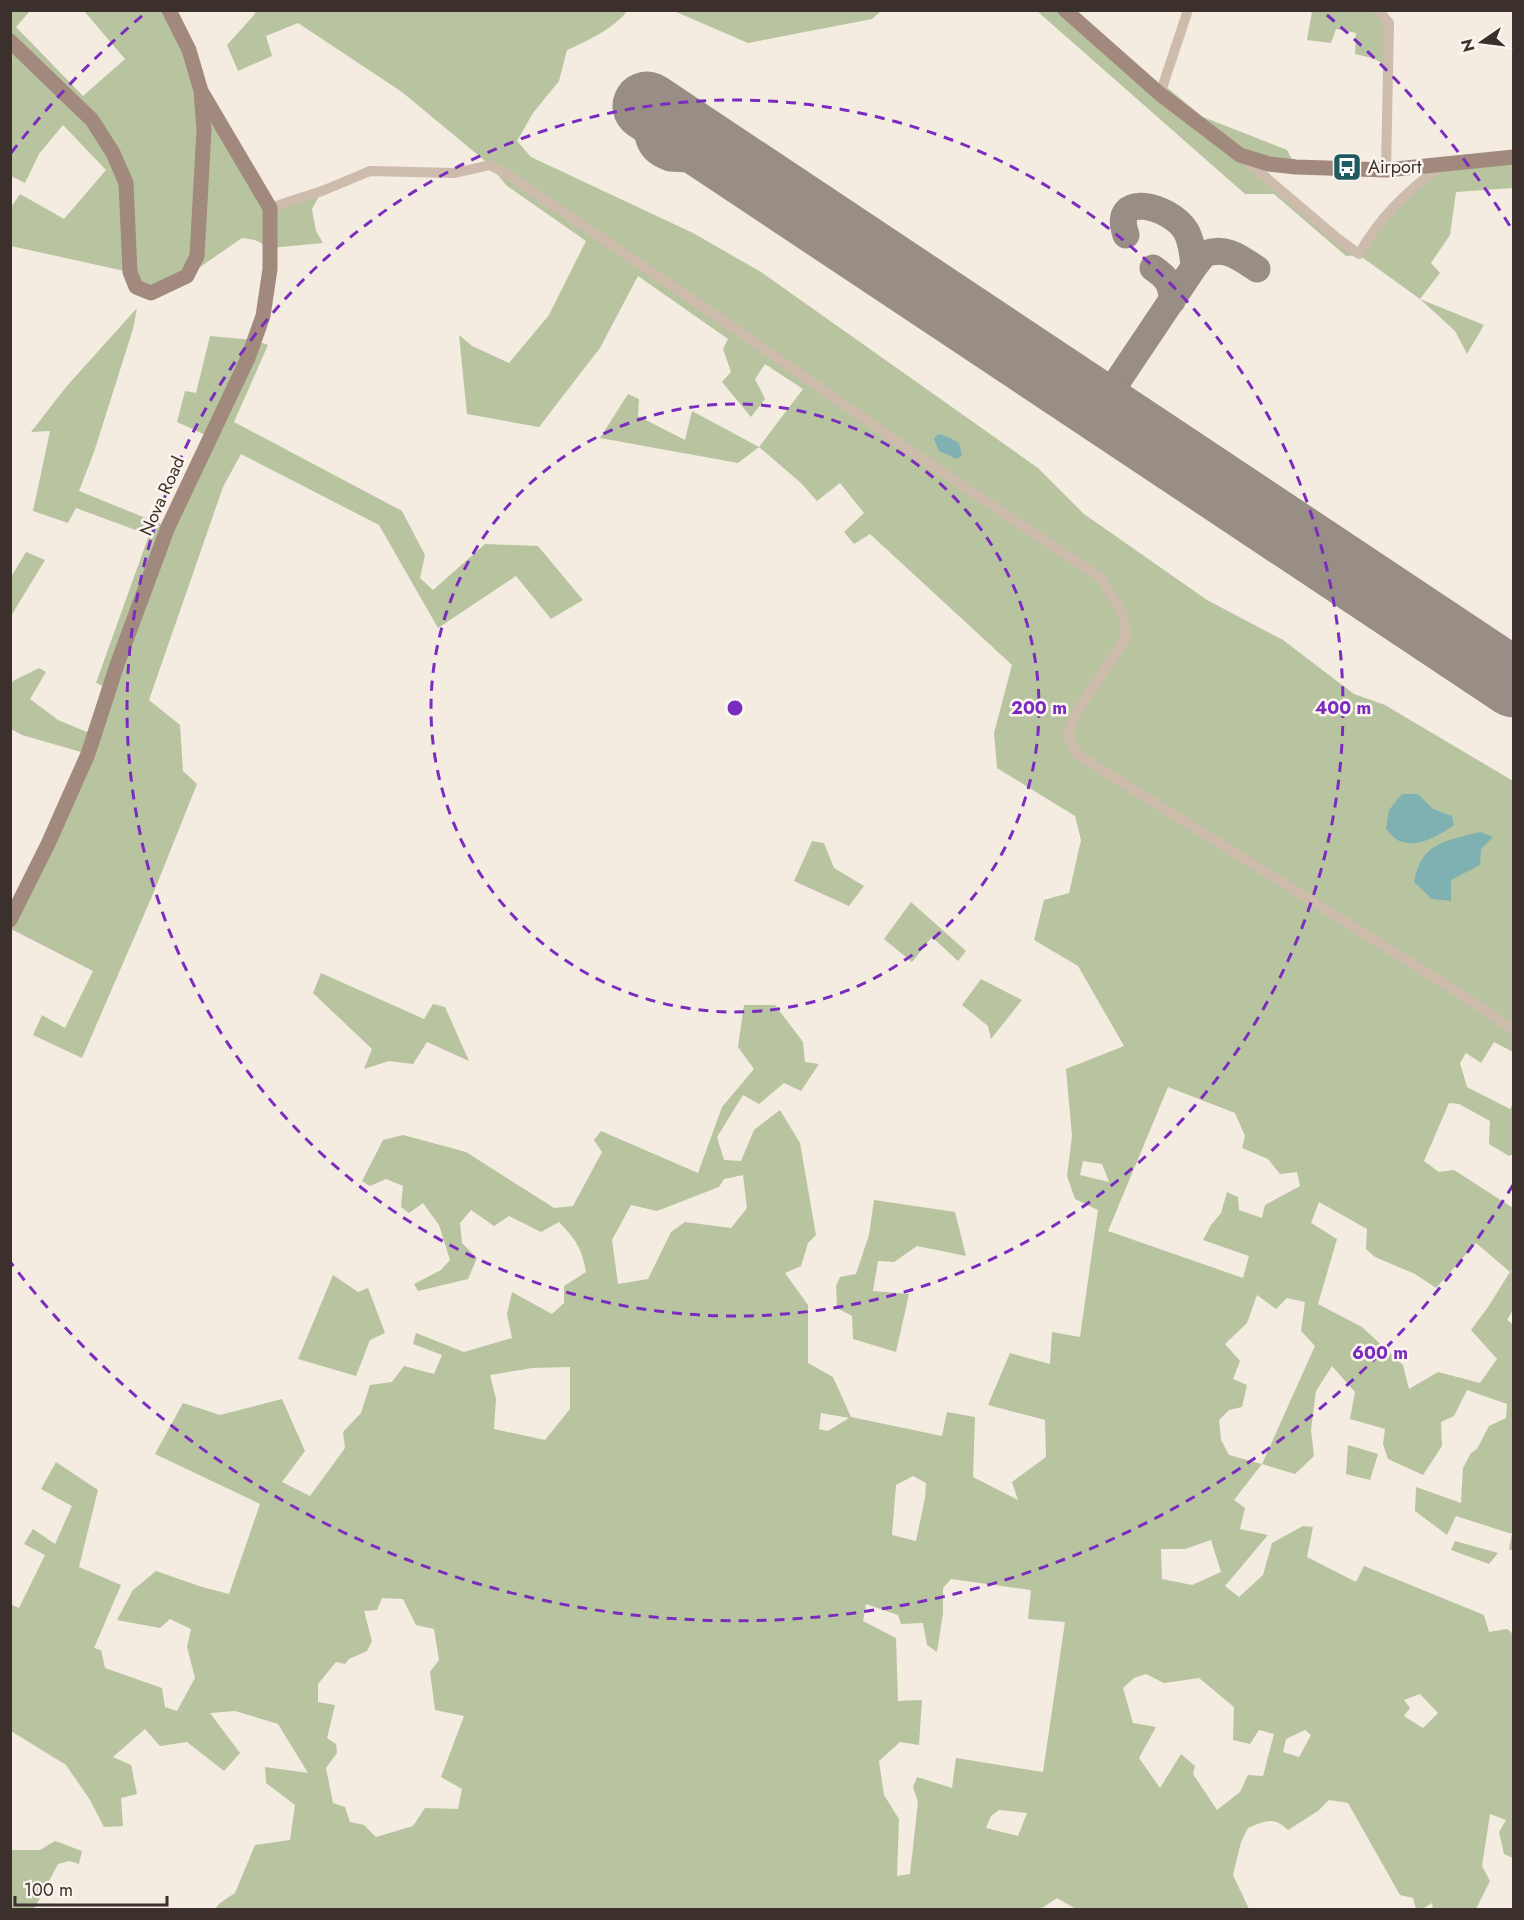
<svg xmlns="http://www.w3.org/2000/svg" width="1524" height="1920" viewBox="0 0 1524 1920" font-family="Jost,sans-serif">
  <rect width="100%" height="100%" fill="#f4ebe1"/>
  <!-- green -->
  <path fill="#b8c4a0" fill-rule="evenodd" d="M 11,11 L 30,11 L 16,27 L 83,96 L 125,59 L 84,11 L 169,11 L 196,69 L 270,208 L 322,191 L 312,209 L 316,231 L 323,243 L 270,248 L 255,240 L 242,238 L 187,276 L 151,293 L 129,272 L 11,246 L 10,209 L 20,194 L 64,219 L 106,170 L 63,125 L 39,154 L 25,183 L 11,176 Z
    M 254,11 L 627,11 C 616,27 586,42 567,50 L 559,81 L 533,113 L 517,141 L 531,157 L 693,233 L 761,272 L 1038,468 L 1084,514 L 1207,600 L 1283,640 L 1354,694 L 1385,705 L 1513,781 L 1513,1052 L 1494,1042 L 1481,1063 L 1466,1053 L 1460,1063 L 1467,1087 L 1510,1109 L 1513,1104 L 1513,1154 L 1509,1156 L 1489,1144 L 1490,1121 L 1459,1104 L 1449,1103 L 1424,1161 L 1439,1172 L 1454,1170 L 1513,1208 L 1514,1268 L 1511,1272 L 1513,1273 L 1513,1310 L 1507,1320 L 1514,1325 L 1513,1551 L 1509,1549 L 1512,1534 L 1456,1516 L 1447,1535 L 1415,1511 L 1416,1487 L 1461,1503 L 1463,1468 L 1471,1453 L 1477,1449 L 1489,1426 L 1506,1418 L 1507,1404 L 1467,1390 L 1454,1416 L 1441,1422 L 1442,1446 L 1423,1475 L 1388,1459 L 1383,1444 L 1385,1429 L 1350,1419 L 1355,1392 L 1332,1366 L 1316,1391 L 1311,1430 L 1314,1456 L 1295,1474 L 1262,1464 L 1234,1500 L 1245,1508 L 1240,1529 L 1268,1535 L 1225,1586 L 1239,1597 L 1263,1575 L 1272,1543 L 1303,1526 L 1313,1527 L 1307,1557 L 1356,1582 L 1364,1566 L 1484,1615 L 1489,1632 L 1507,1629 L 1513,1634 L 1513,1858 L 1504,1854 L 1499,1832 L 1506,1820 L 1490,1814 L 1482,1866 L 1490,1881 L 1476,1909 L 1433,1909 L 1432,1903 L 1422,1909 L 1416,1909 L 1413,1898 L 1400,1895 L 1348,1803 L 1329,1800 L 1318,1811 L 1288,1830 C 1273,1816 1266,1821 1248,1828 L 1241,1842 L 1233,1875 L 1249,1909 L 1076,1909 L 1057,1898 L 1039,1910 L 215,1909 L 220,1903 L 235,1893 L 255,1845 L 290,1840 L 295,1805 L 266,1783 L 265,1767 L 308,1773 L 278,1724 L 235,1711 L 210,1713 L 240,1753 L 224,1771 L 187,1742 L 160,1746 L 145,1729 L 113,1757 L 131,1765 L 137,1794 L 121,1798 L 123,1826 L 104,1827 L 90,1800 L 66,1765 L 11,1731 L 10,1604 L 19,1608 L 45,1555 L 24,1544 L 33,1529 L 55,1544 L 72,1506 L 41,1489 L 56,1462 L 98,1490 L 79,1567 L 121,1585 L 94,1648 L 101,1650 L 105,1668 L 162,1688 L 165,1707 L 177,1711 L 195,1678 L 187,1647 L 191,1629 L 170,1619 L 160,1628 L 117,1620 L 133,1590 L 156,1571 L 202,1587 L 229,1594 L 260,1504 L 155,1454 L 183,1403 L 220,1415 L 282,1399 L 305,1451 L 282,1482 L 310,1496 L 345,1448 L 343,1432 L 361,1413 L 370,1385 L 392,1382 L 404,1366 L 434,1374 L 442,1355 L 413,1344 L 416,1333 L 464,1352 L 512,1338 L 507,1314 L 512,1292 L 552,1314 L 564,1303 L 564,1286 L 586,1272 C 582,1248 576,1240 559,1222 L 541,1232 L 509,1216 L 494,1226 L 471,1210 L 460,1223 L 462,1243 L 477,1258 L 468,1279 L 418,1291 L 414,1284 L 441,1270 L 450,1260 L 439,1225 L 423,1203 L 409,1213 L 401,1207 L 403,1186 L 386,1179 L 370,1186 L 362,1181 L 383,1140 L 403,1135 L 466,1152 L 554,1208 L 573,1206 L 602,1152 L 594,1140 L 601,1131 L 698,1173 L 722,1107 L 754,1069 L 738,1047 L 744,1005 L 775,1005 L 803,1042 L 805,1062 L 819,1064 L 801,1091 L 784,1083 L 759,1104 L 743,1095 L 717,1137 L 724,1160 L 741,1161 L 754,1130 L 780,1110 L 800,1143 L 816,1235 L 808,1243 L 801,1266 L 785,1273 L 808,1305 L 808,1363 L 833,1377 L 851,1417 L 942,1436 L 947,1412 L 975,1417 L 973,1477 L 1018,1500 L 1012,1482 L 1046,1457 L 1045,1420 L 988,1405 L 1010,1353 L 1050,1364 L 1052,1332 L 1080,1337 L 1098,1210 L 1075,1199 L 1067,1176 L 1072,1136 L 1066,1069 L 1124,1046 L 1078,966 L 1034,940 L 1044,900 L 1069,893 L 1081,840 L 1075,816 L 997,768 L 994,733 L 1012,665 L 870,534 L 854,544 L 844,532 L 864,513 L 840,483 L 817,501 L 801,483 L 759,447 L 738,463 L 600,438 L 628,394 L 639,399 L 638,416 L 685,440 L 692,411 L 759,447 L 803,389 L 765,364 L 755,379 L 765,399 L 751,417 L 722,382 L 731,372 L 723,349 L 728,339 L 638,276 L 600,348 L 539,427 L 467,414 L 459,335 L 472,346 L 509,363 L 549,315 L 586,241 L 506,185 L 490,165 L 402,92 L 298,23 L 266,36 L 272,56 L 238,71 L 227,45 L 255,14 ZM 1168,1087 L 1235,1113 L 1245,1136 L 1242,1148 L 1268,1159 L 1280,1174 L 1297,1172 L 1300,1186 L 1265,1205 L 1262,1218 L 1239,1210 L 1238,1197 L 1227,1192 L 1221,1213 L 1211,1225 L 1203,1240 L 1249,1256 L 1243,1278 L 1108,1231 ZM 1083,1161 L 1102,1164 L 1109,1182 L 1080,1175 ZM 743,1175 L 747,1208 L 731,1228 L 685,1222 L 671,1232 L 648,1279 L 618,1284 L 612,1240 L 631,1205 L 657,1211 L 719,1187 L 724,1179 ZM 1319,1202 L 1367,1229 L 1366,1249 L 1375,1257 L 1415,1274 L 1436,1288 L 1476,1243 L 1510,1272 L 1488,1307 L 1471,1330 L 1497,1359 L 1480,1383 L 1438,1372 L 1409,1389 L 1403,1365 L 1362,1327 L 1318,1304 L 1337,1239 L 1311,1223 ZM 1257,1295 L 1276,1309 L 1287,1298 L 1305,1302 L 1301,1331 L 1315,1346 L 1262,1464 L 1229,1455 L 1221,1440 L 1219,1420 L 1229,1410 L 1242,1407 L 1247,1385 L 1233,1379 L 1240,1361 L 1225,1344 L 1247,1323 ZM 570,1367 L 570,1409 L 545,1440 L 494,1429 L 496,1399 L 490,1375 L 532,1368 ZM 821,1413 L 849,1418 L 828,1431 L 819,1429 ZM 913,1476 L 926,1483 L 925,1498 L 916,1541 L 892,1535 L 896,1485 ZM 1211,1540 L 1221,1572 L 1192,1585 L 1162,1579 L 1161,1549 L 1185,1549 ZM 951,1579 L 1031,1590 L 1028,1619 L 1065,1622 L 1043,1772 L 956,1758 L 952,1788 L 917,1777 L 913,1787 L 918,1802 L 910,1874 L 897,1876 L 899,1819 L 884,1795 L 879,1761 L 900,1742 L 919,1745 L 922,1700 L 898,1701 L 896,1638 L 863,1621 L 866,1604 L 898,1615 L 901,1624 L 923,1623 L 927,1645 L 937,1652 L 943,1613 L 943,1588 ZM 382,1598 L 403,1599 L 416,1625 L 434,1629 L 439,1660 L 430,1672 L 435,1710 L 464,1716 L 441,1777 L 462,1789 L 458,1809 L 425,1808 L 413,1826 L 376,1837 L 364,1825 L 350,1822 L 345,1807 L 333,1803 L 326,1768 L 337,1753 L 336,1744 L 327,1738 L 335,1705 L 318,1702 L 318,1684 L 336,1662 L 345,1664 L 349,1659 L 367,1651 L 372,1641 L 364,1611 L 377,1610 ZM 1146,1674 L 1164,1683 L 1199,1678 L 1234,1707 L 1233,1740 L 1250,1744 L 1259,1730 L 1274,1734 L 1263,1776 L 1248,1775 L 1240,1792 L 1217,1810 L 1193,1774 L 1195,1766 L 1181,1754 L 1160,1788 L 1139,1758 L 1156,1727 L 1133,1723 L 1123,1688 L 1134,1678 ZM 1420,1694 L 1438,1713 L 1423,1728 L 1404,1716 L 1410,1708 L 1404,1700 ZM 1305,1730 L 1311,1735 L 1299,1757 L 1283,1752 L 1286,1739 ZM 999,1810 L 1027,1813 L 1018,1836 L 986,1828 L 991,1816 Z
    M 674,11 L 881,11 L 872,19 L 748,43 Z
    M 1037,11 L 1065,11 L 1159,93 L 1164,85 L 1203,117 L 1287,150 L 1296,167 L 1242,156 L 1359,254 L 1370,235 L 1441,166 L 1513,157 L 1513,188 L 1456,192 L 1450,235 L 1431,263 L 1440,273 L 1420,299 L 1484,325 L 1467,354 L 1455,331 L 1420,299 L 1359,255 L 1346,256 L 1274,194 L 1245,194 Z
    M 1312,11 L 1378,11 L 1389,23 L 1388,66 L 1372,58 L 1355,54 L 1356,33 L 1336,29 L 1331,43 L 1307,40 Z
    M 137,308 L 133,329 L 94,452 L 79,491 L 168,527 L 210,437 L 177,422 L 185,391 L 196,393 L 210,336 L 254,340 L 268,345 L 234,422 L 402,511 L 425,555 L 420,578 L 433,590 L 485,544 L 538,546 L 583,600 L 551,619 L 516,576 L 438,628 L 379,525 L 241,454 L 223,487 L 149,700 L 180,725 L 183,771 L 197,784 L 153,894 L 82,1058 L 33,1035 L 42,1015 L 65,1028 L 93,971 L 11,929 L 10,915 L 88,754 L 22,735 L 11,729 L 10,687 L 13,681 L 39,668 L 46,672 L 30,699 L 58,720 L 94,735 L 109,689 L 96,683 L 149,535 L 76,508 L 68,523 L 33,511 L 50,431 L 31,432 L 66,387 Z
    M 26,552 L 45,560 L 11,616 L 11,577 Z
    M 812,841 L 824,843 L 834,868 L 864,886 L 849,906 L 794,881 Z
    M 911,902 L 966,951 L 958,961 L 932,937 L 912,962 L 884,939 Z
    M 321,973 L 424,1019 L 433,1004 L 445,1007 L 469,1061 L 427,1042 L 413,1064 L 389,1061 L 364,1069 L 372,1049 L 313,993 Z
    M 981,979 L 1022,1000 L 991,1039 L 988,1026 L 962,1005 Z
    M 874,1200 L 955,1212 L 966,1256 L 917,1246 L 894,1262 L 878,1261 L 873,1291 L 909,1294 L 896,1352 L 853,1339 L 852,1316 L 837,1308 L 836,1286 L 840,1277 L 856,1274 L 869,1235 Z
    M 333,1275 L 358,1292 L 368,1288 L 385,1333 L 370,1340 L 356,1376 L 298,1359 Z
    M 1348,1445 L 1378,1454 L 1370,1480 L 1346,1474 Z
    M 1455,1541 L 1498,1553 L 1489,1564 L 1451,1550 Z
    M 55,1841 L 82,1851 L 79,1864 L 69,1861 L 58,1864 L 34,1909 L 11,1909 L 11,1850 L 40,1850 Z"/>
  <!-- water -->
  <path fill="#7fb0b2" d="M 938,434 L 948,437 L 959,443 L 962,455 L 957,459 L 939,451 L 934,439 Z
    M 1402,794 L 1418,794 L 1433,809 L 1452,816 L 1454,825 C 1440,835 1414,851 1396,839 C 1393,837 1389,833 1386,829 L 1389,810 Z
    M 1480,832 L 1493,837 L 1481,849 L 1480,865 L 1451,880 L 1451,901 L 1432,899 L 1414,882 C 1421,842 1446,841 1480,832 Z"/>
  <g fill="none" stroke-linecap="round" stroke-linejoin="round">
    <!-- taxiway -->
    <path stroke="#988e86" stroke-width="27" d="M 712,149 C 702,137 700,119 687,110 C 658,88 625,143 670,158 L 730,161
      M 1126,235 C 1110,190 1170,205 1186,231 C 1192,242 1193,255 1194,267 L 1111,391 C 1108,411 1118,418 1132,429
      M 1194,267 L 1204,254 C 1226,246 1239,257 1257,269
      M 1153,268 C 1166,277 1172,283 1172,301
      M 1081,394 C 1092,398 1100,398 1111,391"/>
    <!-- runway -->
    <path stroke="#988e86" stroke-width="69" d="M 647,106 L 1514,683"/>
    <!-- street -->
    <path stroke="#cdbbac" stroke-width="10" d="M 1378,10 L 1389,23 L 1386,170
      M 1160,94 L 1188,10
      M 1243,158 L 1337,238 L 1359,254 C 1380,217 1407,191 1441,166
      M 270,208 L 322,191 L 370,171 L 455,173 L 490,165 L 508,175 L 724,321 L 902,445 L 1101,578 L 1123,614 L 1126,638 L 1078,709 L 1067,735 L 1078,755 L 1459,993 L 1514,1030"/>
    <!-- secondary -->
    <path stroke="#a18a7d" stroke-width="15" d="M 1065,10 L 1160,94 L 1240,155 L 1269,164 L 1296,167 L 1386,170 L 1514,157
      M 10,41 L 92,120 L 113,153 L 126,183 L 130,272 L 136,287 L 151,293 L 187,276 L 197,256 L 204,130 L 201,91 L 189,50 L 169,10
      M 10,920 L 48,844 L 88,754 L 118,662 L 168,527 L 248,358 L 263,316 L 270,269 L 270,208 L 201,91"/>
  </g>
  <!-- distance rings -->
  <g fill="none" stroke="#7b2cbf" stroke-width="3" stroke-dasharray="10 8">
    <circle cx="735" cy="708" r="304"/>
    <circle cx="735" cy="708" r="608"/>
    <path d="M1513 1185A912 912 0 0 1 11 1263M11 153A912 912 0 0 1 143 15M1327 15A912 912 0 0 1 1513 231"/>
  </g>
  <!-- icons -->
  <defs>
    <g id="bus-square" transform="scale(1.5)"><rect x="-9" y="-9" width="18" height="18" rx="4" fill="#1f5a5e" stroke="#fbf5ee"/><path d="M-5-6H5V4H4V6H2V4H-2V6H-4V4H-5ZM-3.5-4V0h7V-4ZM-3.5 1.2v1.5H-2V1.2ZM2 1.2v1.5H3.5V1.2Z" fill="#fff"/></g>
  </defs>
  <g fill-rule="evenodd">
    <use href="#bus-square" x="1347" y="167"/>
  </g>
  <g text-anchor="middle" stroke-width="5" stroke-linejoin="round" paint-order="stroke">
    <!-- poi labels -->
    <g font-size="18" fill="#3b302b" stroke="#fbf5ee" text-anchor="start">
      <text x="1368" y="173">Airport</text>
    </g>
    <!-- street labels -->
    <g font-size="18" fill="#3b302b" stroke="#fbf5ee">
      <text transform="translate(162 496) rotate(-66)" y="6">Nova Road</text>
    </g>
  </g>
  <circle cx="735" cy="708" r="9" fill="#7b2cbf" stroke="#fbf5ee" stroke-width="3"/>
  <g font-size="18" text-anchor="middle" font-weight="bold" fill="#7b2cbf" stroke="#fbf5ee" stroke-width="5" stroke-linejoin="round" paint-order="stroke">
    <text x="1039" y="714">200 m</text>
    <text x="1343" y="714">400 m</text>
    <text x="1380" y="1359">600 m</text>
  </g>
  <!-- border -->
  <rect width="1524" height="1920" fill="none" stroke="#3b302b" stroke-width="24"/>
  <!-- north arrow -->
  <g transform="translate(1482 42) rotate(256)" stroke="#fbf5ee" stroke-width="4.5" paint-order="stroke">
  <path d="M0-4.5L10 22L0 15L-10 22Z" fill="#3b302b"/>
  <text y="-9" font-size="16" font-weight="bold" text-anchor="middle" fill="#3b302b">N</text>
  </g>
  <!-- scale -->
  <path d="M15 1896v9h152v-9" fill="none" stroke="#3b302b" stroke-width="3"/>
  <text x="24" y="1896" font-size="18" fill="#3b302b" stroke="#fbf5ee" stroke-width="4.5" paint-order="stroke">100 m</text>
</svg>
